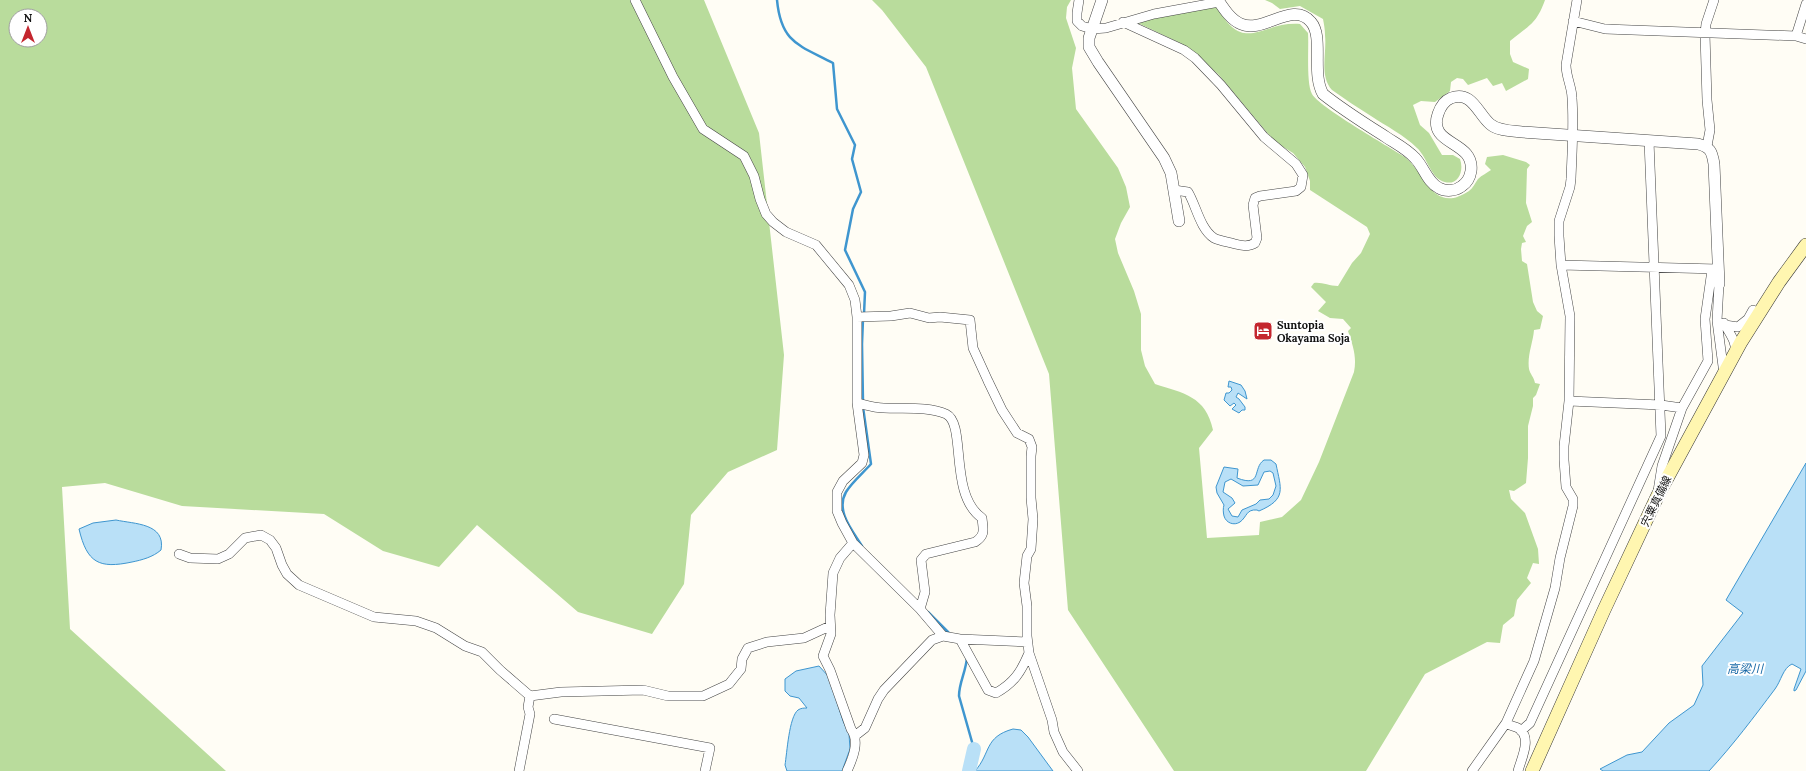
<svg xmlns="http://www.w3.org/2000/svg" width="1806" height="771" viewBox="0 0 1806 771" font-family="Lora,'Noto Sans JP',serif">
  <rect width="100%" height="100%" fill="#fffdf5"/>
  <!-- forest -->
  <path fill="#b9dc9c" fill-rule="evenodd" d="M 0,0 L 704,0 L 759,133 L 784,355 L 777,450 L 728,472 L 691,515 L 684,584 L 652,634 L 578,612 L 477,525 L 439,567 L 383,551 L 324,514 L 182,506 L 105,483 L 62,487 L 70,629 L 226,771 L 0,771 ZM 16,16 L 40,16 L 40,40 L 16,40 Z
    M 872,0 L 1071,0 L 1067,7 L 1066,18 L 1076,48 L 1072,68 L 1076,109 L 1118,168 L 1126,187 L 1130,207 L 1121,223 L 1115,239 L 1118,253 L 1134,291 L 1141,314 L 1141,350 L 1145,366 L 1155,384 C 1183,393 1206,396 1213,430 L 1199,448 L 1207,538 L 1259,535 L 1260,522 L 1282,517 L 1301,500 L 1319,462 L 1354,372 C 1357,357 1353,346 1348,331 L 1351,328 L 1343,319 L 1330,318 L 1318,311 L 1326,302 L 1311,287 L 1314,283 C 1322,282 1329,286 1338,286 L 1352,263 L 1361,253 L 1370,234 L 1367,227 L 1310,190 L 1310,181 L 1305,167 L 1293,153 L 1275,142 L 1218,74 L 1182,44 L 1138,23 L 1149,19 L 1216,5 C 1244,57 1260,21 1300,24 L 1308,33 C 1309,47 1306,83 1312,94 C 1318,106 1389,147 1405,157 C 1426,174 1433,215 1469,191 C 1473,188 1475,183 1478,179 C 1482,175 1487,173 1491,170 L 1485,164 L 1487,157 L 1503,155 L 1526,162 L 1530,165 L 1527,169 L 1526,203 L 1532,222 L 1527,226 L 1523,236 L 1526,242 L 1522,243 L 1521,249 L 1522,261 L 1527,264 L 1533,302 L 1537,311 L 1543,316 L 1540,329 L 1534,330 C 1533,343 1527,355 1529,369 C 1530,374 1534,377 1535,383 L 1540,384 L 1536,395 L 1533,398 L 1533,406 L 1528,426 L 1528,458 L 1526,483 L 1514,491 L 1509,490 L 1511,499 L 1525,513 L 1538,549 L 1539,564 L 1533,563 L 1527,578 L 1531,583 L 1517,600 L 1514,616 L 1503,625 L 1500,643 L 1487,642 L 1425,674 L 1366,771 L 1174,771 L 1068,610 L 1049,374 L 926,67 L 882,10 Z
    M 1265,0 L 1545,0 C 1536,25 1529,25 1510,41 L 1510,54 L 1513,62 L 1529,69 L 1528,79 L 1506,91 L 1502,83 L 1493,86 L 1487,78 L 1468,85 L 1463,79 L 1457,78 L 1451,82 L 1450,91 L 1435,102 L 1421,101 L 1413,105 L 1420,125 L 1429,133 L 1442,155 L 1453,155 L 1460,159 C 1465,173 1456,189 1440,180 C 1430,174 1426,156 1417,148 C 1404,135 1386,126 1371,116 C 1358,108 1345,99 1332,90 C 1319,76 1327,53 1325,35 C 1325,30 1324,24 1323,19 L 1300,6 L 1280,9 L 1272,3 Z"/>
  <!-- water -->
  <path fill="#b9e0f7" stroke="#3f96cf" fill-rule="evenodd" d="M 1229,381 L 1241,385 L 1245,391 L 1247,399 L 1238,393 L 1236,397 L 1239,399 L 1245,407 L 1245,410 L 1242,410 L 1239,413 L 1232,409 L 1236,405 L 1234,403 L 1230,406 L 1224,400 L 1226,393 L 1229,393 L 1232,390 L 1231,387 L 1228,387 Z
    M 1264,460 L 1271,460 L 1276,464 C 1281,489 1287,499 1259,511 L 1257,510 C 1246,509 1247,517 1240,522 C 1234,526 1226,523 1224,516 C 1223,512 1223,508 1224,505 L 1217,493 L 1216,487 L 1224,467 L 1238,469 L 1237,478 C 1263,488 1252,468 1264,460 ZM 1270,471 L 1273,473 L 1276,486 L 1273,495 L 1269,499 L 1260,500 L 1256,504 L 1242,510 L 1238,517 L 1232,516 L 1228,509 L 1235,503 L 1232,498 L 1223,492 L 1225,482 L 1231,479 L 1243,486 L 1258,485 L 1264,472 Z
    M 1806,463 L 1806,671 L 1796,690 L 1794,691 L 1794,689 L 1801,669 L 1792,664 C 1783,668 1781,681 1775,689 C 1754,717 1733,745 1709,771 L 1603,771 L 1600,769 L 1627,755 L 1642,752 L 1669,723 L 1694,705 L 1703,685 L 1702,666 L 1743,613 L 1726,600 Z
    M 116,520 C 134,524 166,523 161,550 C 153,557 142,560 132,562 C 99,569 87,563 79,529 L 93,523 Z
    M 819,666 L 829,677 L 843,721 L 849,734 L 850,749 L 842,771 L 787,771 L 785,765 C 787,753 789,717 798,710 C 801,708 804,708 807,708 L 799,698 L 790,696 L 785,691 L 785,679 L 796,671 Z
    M 1013,729 L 1021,730 L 1028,737 L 1053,771 L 975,771 C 991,753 984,737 1013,729 Z"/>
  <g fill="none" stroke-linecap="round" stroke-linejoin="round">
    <!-- stream -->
    <path stroke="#3f96cf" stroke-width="2.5" d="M 777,0 C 781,43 799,45 833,63 L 837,109 L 855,145 L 852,159 L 861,192 L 853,209 L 845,250 L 865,292 L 864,314
      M 863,402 L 862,344 L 863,319
      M 862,546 C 853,531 835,511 846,492 C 852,482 863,473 871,464 L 863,407
      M 928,612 L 951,635
      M 967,657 C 966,672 959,682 959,696 L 974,749"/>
    <!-- river -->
    <path stroke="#b9e0f7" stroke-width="14" d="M 969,771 L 974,749"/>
    <!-- minor casing -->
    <g stroke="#444" stroke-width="10">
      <path id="minor" d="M 635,0 L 673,77 L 703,129 L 744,156 L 754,176 L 760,199 L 766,214 L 773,222 L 786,232 L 816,245 L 849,285 L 855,300 L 857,317 L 857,403 L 864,455 L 862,463 L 843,481 L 837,492 L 837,511 L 842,523 L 853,543 L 920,609 L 943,636
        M 1079,0 L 1077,13 L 1077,21 L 1082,26 L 1092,29 L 1106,28 L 1154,14 L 1219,2
        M 1573,21 L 1605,29 L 1796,36 L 1806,39
        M 1123,22 L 1184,50 L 1195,58 L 1221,85 L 1264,137 L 1296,164 L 1303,175 L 1301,187 L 1296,191 L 1260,196 L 1255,198 L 1253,205 L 1257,238 L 1255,243 C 1249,247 1242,246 1235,244 C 1228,242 1220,241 1214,238 C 1200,229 1196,205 1188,192 L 1174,190
        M 1796,36 L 1806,4
        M 1707,146 L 1710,130 L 1707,100 L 1705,34 L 1706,24 L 1714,0
        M 1561,265 L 1718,269
        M 1719,284 L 1717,321 L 1724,374
        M 857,317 L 891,316 L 910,313 L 929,318 L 940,317 L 970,320 L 973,348 L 988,381 L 1002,410 L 1017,433 L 1029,439 L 1032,447 L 1031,456 L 1031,498 L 1033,519 L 1031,549 L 1027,556 L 1024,583 L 1027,606 L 1027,636 L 1029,653 L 1052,720 L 1054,732 L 1063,752 L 1078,771
        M 1724,323 C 1729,333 1737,341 1735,353
        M 1725,325 L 1738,327 L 1748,319 L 1753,310
        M 1569,401 L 1661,405 L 1682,408
        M 857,403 C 866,405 875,408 884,408 C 904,409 928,406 946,414 C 967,424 948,494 982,518 C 983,529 986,535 975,542 L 926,554 L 921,560 L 925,592 L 920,609
        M 1658,491 L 1662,466 L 1682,408 L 1708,361 L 1705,319 L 1712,270
        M 179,554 L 190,558 L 218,559 L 229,554 L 245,538 L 261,535 L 270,540 L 276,548 L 282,565 L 287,574 L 299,585 L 374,617 L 416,621 L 436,628 L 465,646 L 482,652 L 500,670 L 530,696 L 528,707 L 530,714 L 519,771
        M 960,639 L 988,690 L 996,693 C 1014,683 1021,672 1029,653
        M 530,696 L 561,692 L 643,690 L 668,696 L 703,696 L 729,684 L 741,669 L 742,659 L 748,648 L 767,642 L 804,638 L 830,626
        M 554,719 L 710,748 L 705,771
        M 1506,723 C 1510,726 1514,726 1518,728 C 1533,737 1521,759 1518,771
        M 1521,731 L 1530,723 L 1661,436 L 1649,141
        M 856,735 L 865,728 L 878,699 L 884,690 L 932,640 L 943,636 L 960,639 L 1027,642
        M 847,771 C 853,758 860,741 851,729 L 830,670 L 823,656 L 831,634 L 830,615 L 833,573 L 840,558 L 853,543
        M 1472,771 L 1506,723 L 1534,661 L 1555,588 L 1560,558 L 1573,506 L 1573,499 L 1566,487 L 1564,460 L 1564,446 L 1569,401 L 1570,316 L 1561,265 L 1559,236 L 1559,221 L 1570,187 L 1571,179 C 1572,152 1574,125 1572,98 C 1572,87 1566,77 1566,65 L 1577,0"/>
    </g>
    <!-- tertiary casing -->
    <g stroke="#444" stroke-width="12">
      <path id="tertiary" d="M 1102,0 L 1089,38 L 1089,47 L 1098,62 L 1164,158 L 1171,173 L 1179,221
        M 1218,0 C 1224,9 1231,20 1241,24 C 1263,34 1293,0 1311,22 C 1324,37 1311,73 1323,94 C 1343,110 1364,123 1386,137 C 1395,143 1407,149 1415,158 C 1424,167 1427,182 1439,188 C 1446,192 1456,191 1462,186 C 1468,182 1470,177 1471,171 C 1475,140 1427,146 1438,114 C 1440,108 1444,101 1451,98 C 1472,90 1478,114 1490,124 C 1498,131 1512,131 1522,132 L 1698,144 C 1710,147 1712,151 1714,164 L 1719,284"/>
    </g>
    <!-- secondary casing -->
    <g stroke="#333" stroke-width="14">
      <path id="secondary" d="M 1532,771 L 1604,610 L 1658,495 L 1741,342 L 1779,282 L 1806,245"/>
    </g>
    <!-- minor -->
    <use href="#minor" stroke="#fff" stroke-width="9"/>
    <!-- tertiary -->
    <use href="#tertiary" stroke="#fff" stroke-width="11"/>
    <!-- secondary -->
    <use href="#secondary" stroke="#fff6b0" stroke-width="13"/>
  </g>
  <!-- icons -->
  <defs>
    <g id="hotel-square" transform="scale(1)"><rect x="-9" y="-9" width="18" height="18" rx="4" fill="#c4262e" stroke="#fff"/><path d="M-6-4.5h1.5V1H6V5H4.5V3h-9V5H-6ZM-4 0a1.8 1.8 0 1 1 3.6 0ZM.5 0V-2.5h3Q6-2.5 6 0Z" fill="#fff"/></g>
  </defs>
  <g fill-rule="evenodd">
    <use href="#hotel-square" x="1263" y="331"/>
  </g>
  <g text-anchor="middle" stroke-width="4" stroke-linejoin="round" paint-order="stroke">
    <!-- poi labels -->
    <g font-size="11" font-weight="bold" fill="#111" stroke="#fff" text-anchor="start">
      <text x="1277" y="329">Suntopia<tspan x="1277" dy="13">Okayama Soja</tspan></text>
    </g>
    <!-- street labels -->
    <g font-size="11" fill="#111" stroke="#fff">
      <text transform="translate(1656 501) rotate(-64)" y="4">宍粟真備線</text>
    </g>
    <!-- water labels -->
    <g font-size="12" font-style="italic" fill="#1768a6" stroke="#fff">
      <text x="1745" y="673">高梁川</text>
    </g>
  </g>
  <!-- north arrow -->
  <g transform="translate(28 28)"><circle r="19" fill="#ffffff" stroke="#a0a0a0"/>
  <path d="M0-3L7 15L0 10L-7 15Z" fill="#c4262e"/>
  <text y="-6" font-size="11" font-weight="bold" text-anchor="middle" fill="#111111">N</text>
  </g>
</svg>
